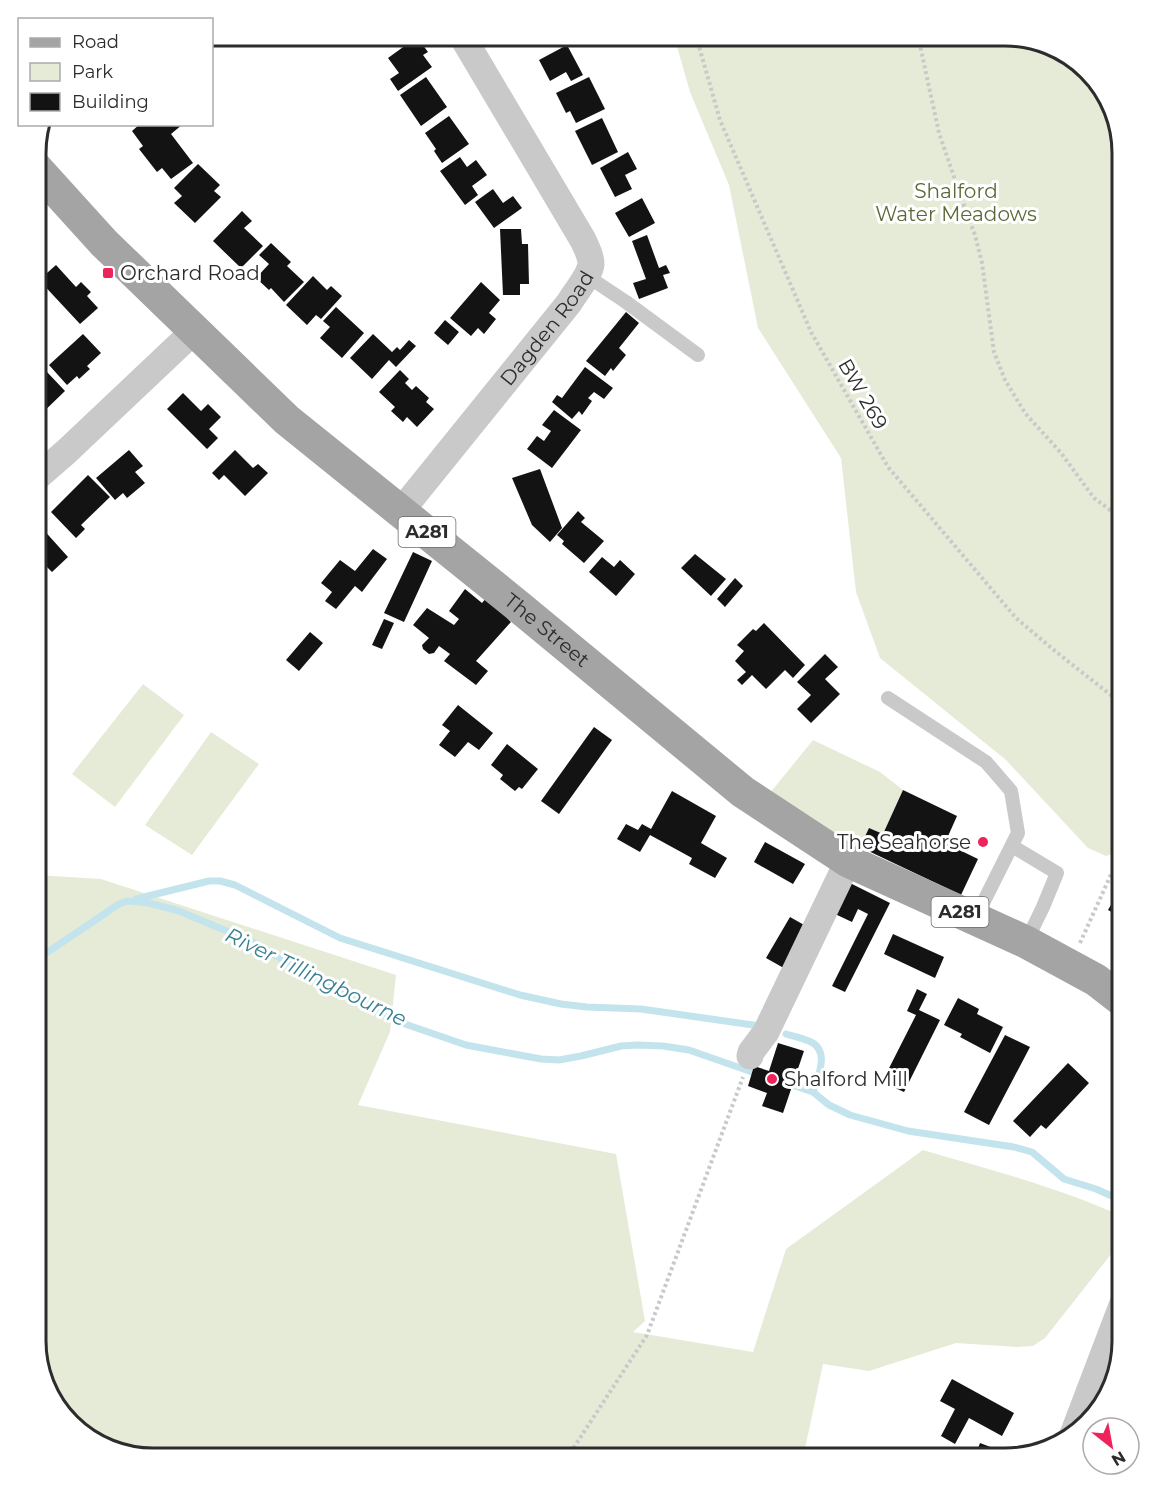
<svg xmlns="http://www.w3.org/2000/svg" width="1159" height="1494" viewBox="0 0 1159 1494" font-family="Montserrat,sans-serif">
  <rect width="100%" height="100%" fill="#fff"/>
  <!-- green -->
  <path fill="#e6ebd8" d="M 674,36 L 1013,36 L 1064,52 L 1103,88 L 1123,153 L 1123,850 L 1106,856 L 1088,848 L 1006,760 L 880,658 L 856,592 L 841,458 L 758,328 L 729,185 L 690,92 Z
    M 143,684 L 184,715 L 115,807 L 72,774 Z
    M 211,732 L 259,764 L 192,855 L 145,825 Z
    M 813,740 L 880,772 L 903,790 L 883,834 L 869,828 L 860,847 L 855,850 L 770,793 Z
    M 36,875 L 101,879 L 396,975 L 390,1032 L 358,1105 L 616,1154 L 645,1321 L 633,1332 L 753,1352 L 786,1249 L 923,1150 C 990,1170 1059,1187 1123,1217 L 1123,1239 L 1045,1338 L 1033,1346 L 1017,1347 L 956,1343 L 869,1371 L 823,1364 L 803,1458 L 153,1458 L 95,1442 L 56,1406 L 36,1341 Z"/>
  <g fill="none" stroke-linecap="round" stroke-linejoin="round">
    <!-- stream -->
    <path stroke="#c3e4ec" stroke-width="7" d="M 136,899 L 209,881 L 220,881 L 235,885 L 340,938 L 520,995 L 561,1004 L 587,1007 L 641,1009 L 760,1026
      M 36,960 L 119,904 L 127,901 L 149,903 L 179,911 L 255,943 L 293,966 L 375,1011 L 402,1023 L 466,1045 L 541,1059 L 559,1060 L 581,1056 L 621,1046 L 638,1045 L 663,1046 L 689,1050 L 752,1072
      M 786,1034 C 793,1036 802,1038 809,1041 C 831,1050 818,1076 813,1092
      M 792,1085 L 813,1092 L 829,1105 L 850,1115 L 908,1131 L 1014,1147 L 1032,1152 L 1064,1179 L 1096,1189 L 1123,1201"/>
  </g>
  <!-- building -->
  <path fill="#131313" d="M 382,36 L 397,36 L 387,43 Z
    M 526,36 L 548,36 L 531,45 Z
    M 417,37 L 428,52 L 423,55 L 432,67 L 398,91 L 390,79 L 399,73 L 388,58 Z
    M 567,45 L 583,75 L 571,81 L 566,72 L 550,81 L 539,60 Z
    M 426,77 L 447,107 L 421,126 L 400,95 Z
    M 589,77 L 605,109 L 576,123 L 570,111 L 566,113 L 556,93 Z
    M 449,116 L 469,144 L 442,163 L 434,151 L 436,149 L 425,133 Z
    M 602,118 L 618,152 L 592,165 L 575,131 Z
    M 140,124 L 183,124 L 171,134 L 193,163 L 171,179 L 162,168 L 157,172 L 139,149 L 143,146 L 132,131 Z
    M 628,152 L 637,169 L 625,175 L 632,189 L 615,197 L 600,168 Z
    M 460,157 L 467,167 L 476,160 L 487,175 L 472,186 L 478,195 L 465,205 L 440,171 Z
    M 198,164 L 220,185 L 214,191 L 221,197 L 195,223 L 174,203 L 182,196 L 174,188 Z
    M 493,189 L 503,203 L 513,196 L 522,208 L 494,228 L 475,202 Z
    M 642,198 L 655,223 L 629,237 L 615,213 Z
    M 242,211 L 252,221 L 244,228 L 263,246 L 241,268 L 213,241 Z
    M 500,229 L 521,229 L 522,244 L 528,244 L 529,284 L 520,284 L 520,295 L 503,295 Z
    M 647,235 L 659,268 L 666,265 L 670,273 L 663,275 L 668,288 L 639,299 L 633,283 L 646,279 L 632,241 Z
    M 271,243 L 291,262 L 287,266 L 304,282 L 284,302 L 271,288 L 269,290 L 256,278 L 269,264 L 259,255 Z
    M 56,265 L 76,287 L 81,282 L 91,292 L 87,296 L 98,308 L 80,324 L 39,280 Z
    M 313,276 L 327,290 L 331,286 L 342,296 L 321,319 L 316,315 L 307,325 L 286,305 Z
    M 481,282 L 500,300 L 489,313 L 496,319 L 484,334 L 478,328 L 471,336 L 450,318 Z
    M 336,307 L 364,333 L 342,358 L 320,338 L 330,327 L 323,321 Z
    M 626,312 L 639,323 L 619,348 L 626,355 L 613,371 L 611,368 L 605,376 L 586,361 Z
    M 445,320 L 459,332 L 448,345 L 434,333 Z
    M 83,334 L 101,353 L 87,366 L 90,369 L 79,379 L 77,376 L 67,385 L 49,365 Z
    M 373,334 L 392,352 L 397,347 L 400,350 L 409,340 L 416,346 L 396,367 L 389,360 L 372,379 L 350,358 Z
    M 585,367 L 613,388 L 604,399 L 594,392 L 588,398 L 592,401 L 582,415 L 579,411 L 572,419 L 552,402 L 557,395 L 562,398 Z
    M 400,370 L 409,379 L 405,383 L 412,390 L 416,386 L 429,398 L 426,402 L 434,409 L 417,427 L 407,417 L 403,422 L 391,411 L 395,407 L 379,392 Z
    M 47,372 L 65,391 L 36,419 L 36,383 Z
    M 183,393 L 201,411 L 208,404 L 221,417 L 209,429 L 218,438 L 207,449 L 167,409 Z
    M 554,410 L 581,430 L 552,468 L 527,449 L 537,436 L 544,441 L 551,431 L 542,425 Z
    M 129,450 L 143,466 L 135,472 L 145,483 L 127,498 L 123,493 L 115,500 L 96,478 Z
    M 235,450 L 253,468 L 258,464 L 268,473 L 245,496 L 224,475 L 219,480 L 212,473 Z
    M 540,469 L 562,528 L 550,542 L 532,525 L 512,478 Z
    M 88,475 L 110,497 L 81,525 L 85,529 L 76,538 L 51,512 Z
    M 578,511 L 585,518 L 581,522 L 604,541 L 584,563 L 562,544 L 564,541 L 557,535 Z
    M 41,527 L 68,557 L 52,572 L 46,566 L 36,575 L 36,531 Z
    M 373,549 L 387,559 L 362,592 L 355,586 L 336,609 L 325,601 L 332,592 L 321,583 L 340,560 L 355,571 Z
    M 413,552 L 432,561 L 404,622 L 384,613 Z
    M 695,554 L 726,579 L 711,596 L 681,568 Z
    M 602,557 L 614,567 L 620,560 L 635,574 L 616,596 L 589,572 Z
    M 735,578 L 743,586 L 725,607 L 717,599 Z
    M 465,589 L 482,603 L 487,597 L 511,622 L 476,661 L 488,671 L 476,685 L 444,661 L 450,654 L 439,646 L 434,653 L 429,654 L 423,649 L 422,645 L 429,638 L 413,625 L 427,608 L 454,625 L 459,619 L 449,611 Z
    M 384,619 L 394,623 L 382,649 L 372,645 Z
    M 764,623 L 805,665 L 793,678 L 785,670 L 766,689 L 752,675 L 742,685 L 737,680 L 746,672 L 735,661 L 744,651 L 737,645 L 753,629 L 756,631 Z
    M 310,632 L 323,643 L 299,671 L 286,660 Z
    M 825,654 L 838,667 L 825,679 L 840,694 L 811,723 L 797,709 L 811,695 L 797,682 Z
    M 458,705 L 493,733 L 479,750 L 468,742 L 455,757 L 439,745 L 450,731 L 442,725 Z
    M 594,727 L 612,740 L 559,814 L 541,801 Z
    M 36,741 L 46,750 L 36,760 Z
    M 507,744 L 538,769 L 522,789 L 519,787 L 515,791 L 500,779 L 503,775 L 491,765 Z
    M 903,790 L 957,816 L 945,843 L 978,859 L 961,895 L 860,847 L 869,828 L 883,834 Z
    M 672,791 L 716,816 L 701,843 L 727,858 L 715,878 L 689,864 L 692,858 L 650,835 L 640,852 L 617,839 L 626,824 L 638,830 L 642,824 L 651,829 Z
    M 765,842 L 805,864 L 793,884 L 754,862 Z
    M 850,883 L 890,903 L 845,992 L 832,986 L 868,914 L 858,909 L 852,922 L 835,914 Z
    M 1116,896 L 1123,900 L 1123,918 L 1108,910 Z
    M 790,917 L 813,930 L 789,971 L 766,958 Z
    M 893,934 L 944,957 L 935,978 L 884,954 Z
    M 917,989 L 927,994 L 919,1010 L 940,1020 L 904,1092 L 882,1082 L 916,1015 L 907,1011 Z
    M 958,998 L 979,1009 L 977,1014 L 1003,1027 L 990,1053 L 960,1037 L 962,1034 L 944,1025 Z
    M 1005,1035 L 1030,1047 L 989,1125 L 964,1112 Z
    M 778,1043 L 804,1051 L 783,1113 L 762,1106 L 767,1093 L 748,1086 L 754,1066 L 769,1071 Z
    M 1068,1063 L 1089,1083 L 1046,1129 L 1041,1125 L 1030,1137 L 1013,1121 Z
    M 952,1379 L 1014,1413 L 1002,1436 L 969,1418 L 955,1444 L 941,1436 L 955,1409 L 940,1401 Z
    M 980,1443 L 1014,1456 L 1006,1458 L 987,1458 L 976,1454 Z"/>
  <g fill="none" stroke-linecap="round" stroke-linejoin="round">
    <!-- path -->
    <path stroke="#c9c9c9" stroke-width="4" stroke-dasharray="3 3" stroke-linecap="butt" d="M 696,36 L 720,120 L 811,332 L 888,467 L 1016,618 L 1055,651 L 1112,696 L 1123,719
      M 918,36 L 939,133 L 963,203 L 975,235 L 982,263 L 994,352 L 1005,380 L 1025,413 L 1061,453 L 1094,498 L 1114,513 L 1123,518
      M 1112,696 L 1123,691
      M 1080,943 L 1123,848
      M 567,1458 L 647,1335 L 743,1077"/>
    <!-- service -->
    <path stroke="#c9c9c9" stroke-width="14" d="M 587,276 L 626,302 L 698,355
      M 888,698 L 986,762 L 1011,791 L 1018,833 L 975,919
      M 1012,846 L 1057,873 L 1043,907 L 1026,942"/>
    <!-- minor -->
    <g stroke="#c9c9c9" stroke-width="27">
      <path d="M 36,478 L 66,452 L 194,331"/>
      <path id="s1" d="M 401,511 L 569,303 C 575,293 590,275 591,264 C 591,255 586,247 583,240 L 462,36"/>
      <path d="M 750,1056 L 751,1052 L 766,1032 L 848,861"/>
      <path d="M 1072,1437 L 1123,1303"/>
    </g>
    <!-- primary -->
    <path stroke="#a4a4a4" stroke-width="33" id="s2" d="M 36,168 L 104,243 L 287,420 L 518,606 L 743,792 L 848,861 L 1026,942 L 1096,980 L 1123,1001"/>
  </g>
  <!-- markers -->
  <g fill="#ee235a" stroke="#fff" stroke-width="2">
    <rect x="102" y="267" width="12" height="12" rx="3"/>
    <circle cx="983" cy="842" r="6"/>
    <circle cx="772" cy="1079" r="6"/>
  </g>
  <g text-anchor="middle" stroke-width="6" stroke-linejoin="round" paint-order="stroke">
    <!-- shield labels -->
    <g fill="#fff" stroke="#6b6b6b" stroke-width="1.5">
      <rect x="398.5" y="517" width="57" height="30" rx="4.5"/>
      <rect x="931.5" y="897" width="57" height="30" rx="4.5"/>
    </g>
    <g font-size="18" font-weight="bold" fill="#2c2c2c">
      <text x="427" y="538">A281</text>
      <text x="960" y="918">A281</text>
    </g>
    <!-- park labels -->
    <g font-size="20" fill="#596a38" stroke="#fff">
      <text x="956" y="198">Shalford<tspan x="956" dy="23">Water Meadows</tspan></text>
    </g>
    <!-- poi labels -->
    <g font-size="20" fill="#2c2c2c" stroke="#fff" text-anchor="start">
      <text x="120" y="280">Orchard Road</text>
      <text x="971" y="849" text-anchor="end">The Seahorse</text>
      <text x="784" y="1086">Shalford Mill</text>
    </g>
    <!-- street labels -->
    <g font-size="20" fill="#2c2c2c" stroke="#fff">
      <text dy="7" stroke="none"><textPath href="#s1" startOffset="234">Dagden Road</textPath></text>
      <text transform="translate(863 394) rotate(60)" y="7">BW 269</text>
      <text dy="7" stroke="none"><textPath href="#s2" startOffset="690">The Street</textPath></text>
    </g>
    <!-- water labels -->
    <g font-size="21" font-style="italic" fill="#378092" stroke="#fff">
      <text transform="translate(316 977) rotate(26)" y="7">River Tillingbourne</text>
    </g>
  </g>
  <!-- crop -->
  <path d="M0 0H1159V1494H0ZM153 46H1005A107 107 0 0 1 1112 153V1341A107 107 0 0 1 1005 1448H153A107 107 0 0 1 46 1341V153A107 107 0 0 1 153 46Z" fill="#fff" fill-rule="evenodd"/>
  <path fill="none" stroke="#2c2c2c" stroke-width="3" d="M153 46H1005A107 107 0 0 1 1112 153V1341A107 107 0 0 1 1005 1448H153A107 107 0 0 1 46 1341V153A107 107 0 0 1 153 46Z"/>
  <!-- legend -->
  <rect x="18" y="18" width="195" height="108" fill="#ffffff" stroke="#ababab" stroke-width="1.5"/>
  <rect x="30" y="38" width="30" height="9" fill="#a4a4a4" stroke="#ababab" stroke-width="1.5"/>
  <text x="72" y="48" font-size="18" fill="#2c2c2c">Road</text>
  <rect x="30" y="63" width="30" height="18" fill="#e6ebd8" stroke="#ababab" stroke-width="1.5"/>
  <text x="72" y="78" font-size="18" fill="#2c2c2c">Park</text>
  <rect x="30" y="93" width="30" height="18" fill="#131313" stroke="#ababab" stroke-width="1.5"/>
  <text x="72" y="108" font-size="18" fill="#2c2c2c">Building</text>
  <!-- north arrow -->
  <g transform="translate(1111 1446) rotate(149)"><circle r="28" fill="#ffffff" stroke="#ababab" stroke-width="1.5"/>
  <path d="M0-4.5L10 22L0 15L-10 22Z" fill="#ee235a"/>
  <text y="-9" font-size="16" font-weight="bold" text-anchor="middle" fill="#2c2c2c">N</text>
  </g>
</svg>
